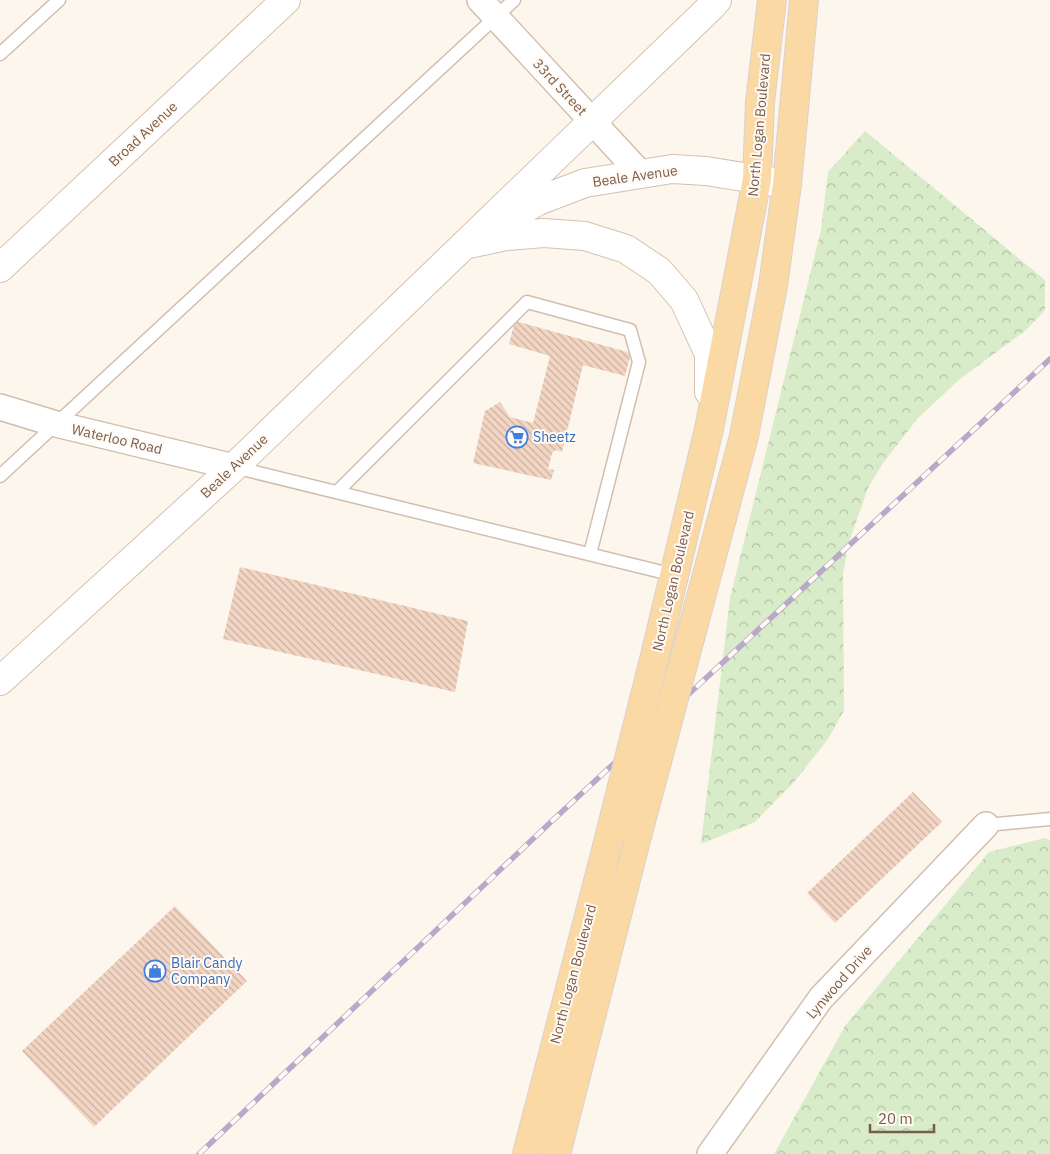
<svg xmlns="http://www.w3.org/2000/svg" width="1050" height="1154" viewBox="0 0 1050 1154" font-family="'IBM Plex Sans',sans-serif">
  <defs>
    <pattern id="forest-crowns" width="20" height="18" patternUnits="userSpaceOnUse" patternTransform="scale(1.25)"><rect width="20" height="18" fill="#d8ecc9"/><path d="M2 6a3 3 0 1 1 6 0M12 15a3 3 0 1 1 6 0" fill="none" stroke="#b4c2a5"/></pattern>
    <pattern id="building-back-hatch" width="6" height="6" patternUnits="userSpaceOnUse" patternTransform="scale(1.25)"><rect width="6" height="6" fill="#f3d5c3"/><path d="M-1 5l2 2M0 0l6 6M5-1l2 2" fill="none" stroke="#cab0a1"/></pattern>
  </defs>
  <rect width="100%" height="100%" fill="#fdf6ec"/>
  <!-- forest -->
  <path fill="url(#forest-crowns)" d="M 865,131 L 1045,280 L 1045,310 L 1026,330 L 960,379 L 918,418 L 883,463 L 868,488 L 848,545 L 843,575 L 844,710 L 828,739 L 794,782 L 755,822 L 701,844 L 730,598 L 821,230 L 828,172 Z
    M 1045,838 L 1050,841 L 1050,1154 L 774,1154 L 845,1026 L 989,852 Z"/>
  <!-- building -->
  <path fill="url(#building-back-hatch)" d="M 515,321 L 631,353 L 625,376 L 583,365 L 562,452 L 556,450 L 552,453 L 548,469 L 554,470 L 551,480 L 473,463 L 485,411 L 500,402 L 510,417 L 533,423 L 550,356 L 509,344 Z
    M 240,567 L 468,621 L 455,692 L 223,639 Z
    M 913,792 L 942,822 L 835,923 L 807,893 Z
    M 175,906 L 247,981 L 94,1127 L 22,1051 Z"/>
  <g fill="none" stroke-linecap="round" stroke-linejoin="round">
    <!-- lane casing -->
    <g stroke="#d1beb0" stroke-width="15">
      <path id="lane" d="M 0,54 L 59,0
        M 234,467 L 674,575
        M 0,476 L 514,0
        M 337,492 L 527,302 L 630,330 L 639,362 L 590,554
        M 986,825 L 1050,819"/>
    </g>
    <!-- street casing -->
    <g stroke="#d1beb0" stroke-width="28">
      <path id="street" d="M 480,0 L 641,174
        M 0,407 L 56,424 L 234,467
        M 710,1154 L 821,998 L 986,825"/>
    </g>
    <!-- secondary casing -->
    <g stroke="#d6c0b0" stroke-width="30">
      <path id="secondary" d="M 503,221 L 538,201 L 585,183 L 672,169 L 706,171 L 787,184
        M 464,245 L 506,236 L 544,233 L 585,236 L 626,249 L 659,271 L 684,300 L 709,354 L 709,392
        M 0,268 L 286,0
        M 0,681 L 234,467 L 712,6 L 717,0"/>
    </g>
    <!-- primary casing -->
    <g stroke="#dad1cd" stroke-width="30">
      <path id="primary" d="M 693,627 L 744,436 L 773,286 L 787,184 L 804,0
        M 653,664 L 709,429 L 757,179 L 760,102 L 772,0
        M 527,1154 L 601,870
        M 556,1154 L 637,836"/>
    </g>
    <!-- lane -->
    <use href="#lane" stroke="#fff" stroke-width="12"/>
    <!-- street -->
    <use href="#street" stroke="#fff" stroke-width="25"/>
    <!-- secondary -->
    <use href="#secondary" stroke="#fff" stroke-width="28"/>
    <!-- primary -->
    <use href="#primary" stroke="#fbd9a5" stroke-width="28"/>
    <!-- rail casing -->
    <g stroke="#b9a8c9" stroke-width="5.5">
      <path id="rail" d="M 199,1154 L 553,820 L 1050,359"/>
    </g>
    <!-- rail -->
    <use href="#rail" stroke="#fffaf3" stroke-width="4" stroke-dasharray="11" stroke-linecap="butt"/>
    <!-- primary-bridge casing -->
    <g stroke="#dad1cd" stroke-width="30" stroke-linecap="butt">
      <path id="primary-bridge" d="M 637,836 L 693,627
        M 601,870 L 653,664"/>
    </g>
    <!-- primary-bridge -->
    <use href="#primary-bridge" stroke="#fbd9a5" stroke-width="28"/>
  </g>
  <!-- icons -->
  <defs>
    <g id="supermarket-ring" transform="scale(1.125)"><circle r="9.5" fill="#fffaf3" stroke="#3f7fe0" stroke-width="1.5"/><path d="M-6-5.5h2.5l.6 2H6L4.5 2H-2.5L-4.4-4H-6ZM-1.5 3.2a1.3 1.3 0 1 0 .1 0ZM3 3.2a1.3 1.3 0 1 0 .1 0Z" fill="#3f7fe0"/></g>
    <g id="shop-ring" transform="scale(1.125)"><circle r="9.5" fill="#fffaf3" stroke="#3f7fe0" stroke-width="1.5"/><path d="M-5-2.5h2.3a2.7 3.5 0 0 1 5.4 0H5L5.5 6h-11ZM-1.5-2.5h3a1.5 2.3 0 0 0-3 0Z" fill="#3f7fe0"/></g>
  </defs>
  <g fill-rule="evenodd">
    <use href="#supermarket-ring" x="517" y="437"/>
    <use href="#shop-ring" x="155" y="971"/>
  </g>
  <g text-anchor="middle" stroke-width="4" stroke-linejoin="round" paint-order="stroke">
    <!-- street labels -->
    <g font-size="14" fill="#7a5c4d" stroke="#fffaf3">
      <text transform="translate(560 87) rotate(47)" y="5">33rd Street</text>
      <text transform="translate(759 125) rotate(-85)" y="5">North Logan Boulevard</text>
      <text transform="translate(143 134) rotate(-43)" y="5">Broad Avenue</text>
      <text transform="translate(635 176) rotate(-8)" y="5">Beale Avenue</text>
      <text transform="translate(117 439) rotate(13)" y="5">Waterloo Road</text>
      <text transform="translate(234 466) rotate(-43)" y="5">Beale Avenue</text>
      <text transform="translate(673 581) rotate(-77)" y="5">North Logan Boulevard</text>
      <text transform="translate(573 974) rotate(-75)" y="5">North Logan Boulevard</text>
      <text transform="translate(839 982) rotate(-49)" y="5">Lynwood Drive</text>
    </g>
    <!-- shop labels -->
    <g font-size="14" fill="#366cbe" stroke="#fffaf3" text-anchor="start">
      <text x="533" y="442">Sheetz</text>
      <text x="171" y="968">Blair Candy<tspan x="171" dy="16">Company</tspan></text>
    </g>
  </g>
  <!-- scale -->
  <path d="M870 1124v8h64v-8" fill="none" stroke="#7a5c4d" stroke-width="2.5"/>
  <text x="878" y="1124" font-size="15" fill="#7a5c4d" stroke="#fffaf3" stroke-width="4" paint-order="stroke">20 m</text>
</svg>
